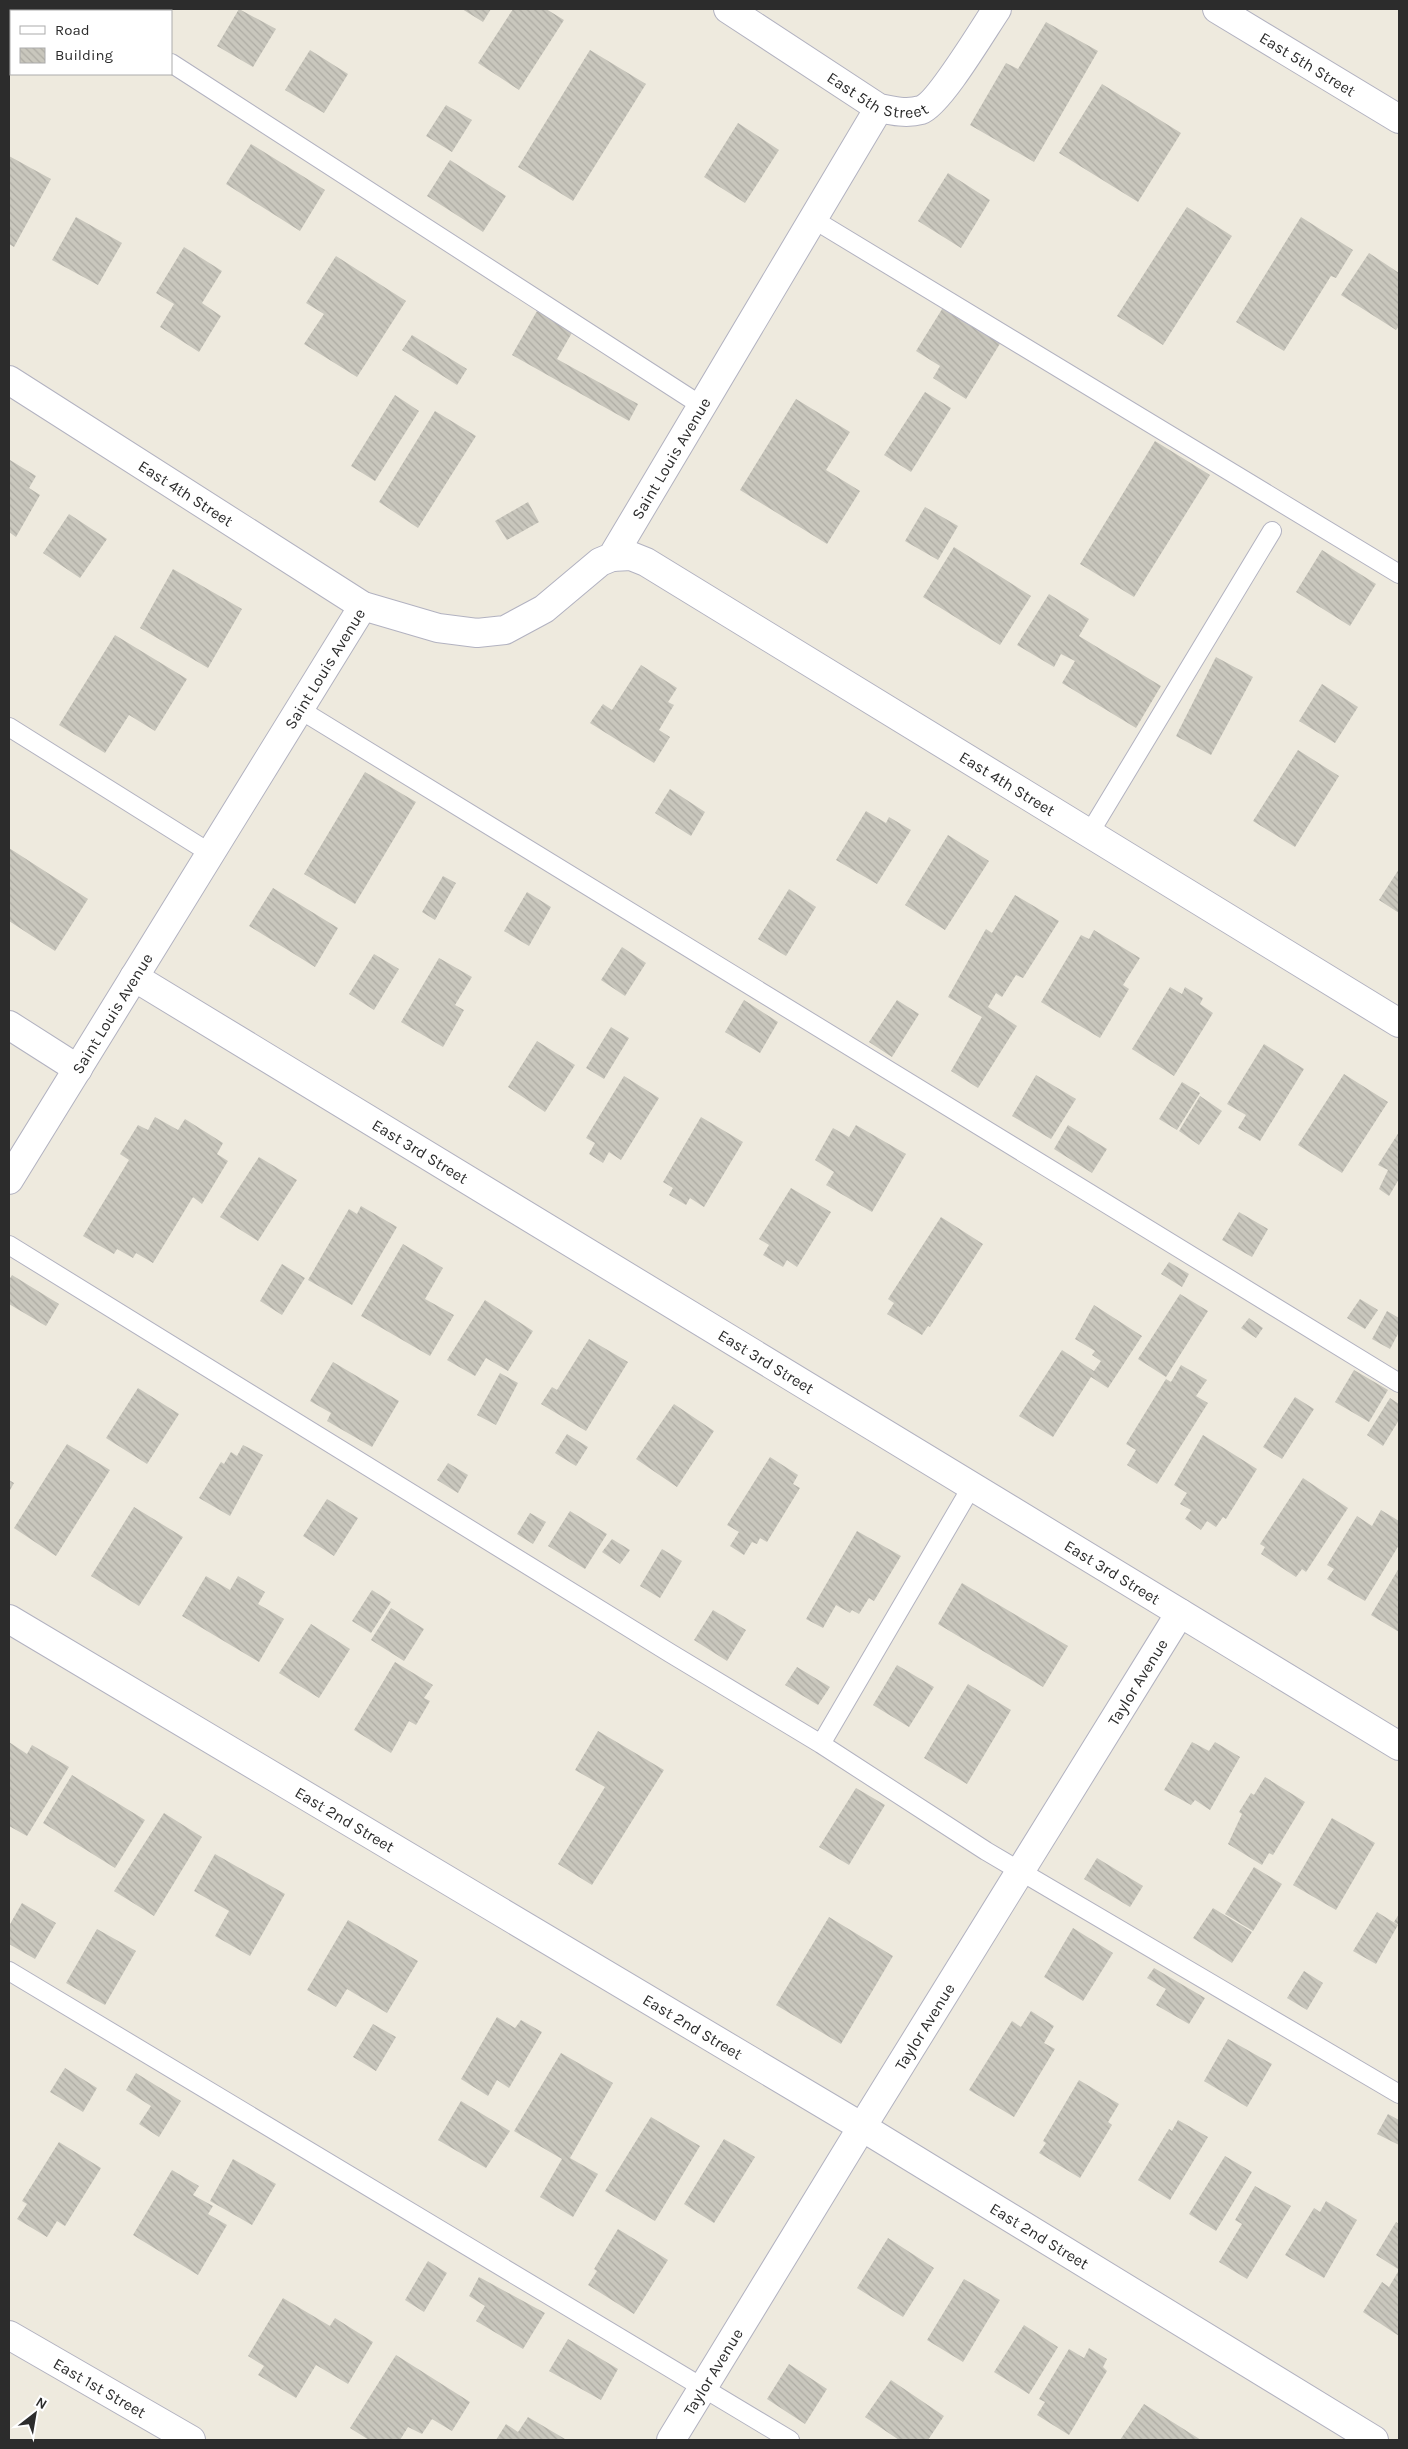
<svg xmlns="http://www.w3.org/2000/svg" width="1408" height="2449" viewBox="0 0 1408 2449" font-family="Karla,sans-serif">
  <defs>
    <pattern id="building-back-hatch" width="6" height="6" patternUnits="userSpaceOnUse" patternTransform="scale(1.25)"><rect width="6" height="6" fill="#c9c7bd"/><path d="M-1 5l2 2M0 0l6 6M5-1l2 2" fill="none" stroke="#adaba3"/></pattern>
  </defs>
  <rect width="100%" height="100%" fill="#eeeade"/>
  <!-- building -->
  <path fill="url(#building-back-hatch)" d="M 239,9 L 276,29 L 253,67 L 217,46 Z
    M 462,9 L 491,9 L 483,22 Z
    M 513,9 L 546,9 L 564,20 L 519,90 L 478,63 Z
    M 1046,22 L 1098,51 L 1034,162 L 970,125 L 1006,63 L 1018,69 Z
    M 310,50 L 348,74 L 324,113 L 285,90 Z
    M 590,50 L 646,84 L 573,201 L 518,167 Z
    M 1102,84 L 1181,133 L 1138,202 L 1059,153 Z
    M 446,105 L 472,120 L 452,152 L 426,136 Z
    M 738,123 L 779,150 L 745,203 L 704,177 Z
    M 251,144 L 325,190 L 300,231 L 226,184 Z
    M 9,156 L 51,179 L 14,247 L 9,244 Z
    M 450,160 L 506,196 L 483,232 L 427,196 Z
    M 948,173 L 990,200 L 961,248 L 918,221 Z
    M 1187,207 L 1232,236 L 1163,345 L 1117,316 Z
    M 76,217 L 122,243 L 98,285 L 52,260 Z
    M 1301,217 L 1353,250 L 1336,278 L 1331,276 L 1284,351 L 1236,322 Z
    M 184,247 L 222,271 L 202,303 L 221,316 L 199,352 L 160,327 L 174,304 L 156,293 Z
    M 1369,253 L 1399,273 L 1399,326 L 1396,330 L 1341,295 Z
    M 336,256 L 406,301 L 357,377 L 304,344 L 324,314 L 306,303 Z
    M 944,306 L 1001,342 L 966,399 L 933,378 L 940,366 L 916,351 Z
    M 537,311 L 573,331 L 557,359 L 638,404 L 629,421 L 512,355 Z
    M 412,335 L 467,369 L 457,385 L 402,350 Z
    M 925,392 L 951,408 L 911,472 L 884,455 Z
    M 395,395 L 419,411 L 375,481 L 351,466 Z
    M 796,399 L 850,432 L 826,470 L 860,491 L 827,544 L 740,490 Z
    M 435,411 L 476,436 L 418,528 L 379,502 Z
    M 1155,441 L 1210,475 L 1134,597 L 1080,564 Z
    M 10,460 L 36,476 L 29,488 L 40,495 L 16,537 L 9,532 Z
    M 528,502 L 539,522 L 507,540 L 495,521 Z
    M 925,507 L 958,526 L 938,560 L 905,541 Z
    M 69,514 L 107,539 L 80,578 L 43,553 Z
    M 954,547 L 1031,596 L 1000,645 L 923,597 Z
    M 1322,550 L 1376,584 L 1350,626 L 1296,592 Z
    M 173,569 L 242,609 L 208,668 L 140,628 Z
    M 1049,594 L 1089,619 L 1079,636 L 1161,686 L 1136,728 L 1062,683 L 1075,661 L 1061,654 L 1054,667 L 1017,645 Z
    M 115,635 L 187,679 L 155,731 L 129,715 L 105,753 L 59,725 Z
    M 1216,657 L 1253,677 L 1211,755 L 1176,736 Z
    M 641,665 L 677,688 L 668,702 L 674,705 L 659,730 L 670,737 L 654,763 L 590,723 L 603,704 L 612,710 Z
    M 1322,684 L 1358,707 L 1335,743 L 1299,721 Z
    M 1298,750 L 1339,776 L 1295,847 L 1253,821 Z
    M 365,772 L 416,802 L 355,904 L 304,874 Z
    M 670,789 L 705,812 L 691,836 L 655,813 Z
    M 866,811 L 886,823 L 889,817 L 911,830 L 877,884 L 836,860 Z
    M 948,835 L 989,861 L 945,930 L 905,905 Z
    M 9,848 L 88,899 L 55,951 L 9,921 Z
    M 1399,869 L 1399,913 L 1379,900 Z
    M 443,876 L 456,883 L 435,920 L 422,912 Z
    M 273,888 L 338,928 L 315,967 L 249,926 Z
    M 789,889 L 816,907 L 786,956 L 758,939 Z
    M 527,892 L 551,907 L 529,946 L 504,931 Z
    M 1015,895 L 1059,921 L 1023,978 L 1016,975 L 1002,997 L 996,993 L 988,1007 L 1017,1026 L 978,1088 L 951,1071 L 982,1017 L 948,997 L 986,929 L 992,933 Z
    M 1094,930 L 1140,958 L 1123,985 L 1129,989 L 1100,1038 L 1041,1002 L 1081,935 L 1089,939 Z
    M 622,947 L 646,963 L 625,996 L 601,980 Z
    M 374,954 L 399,969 L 374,1010 L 349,994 Z
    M 439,958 L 472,977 L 455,1005 L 464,1010 L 443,1047 L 401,1022 Z
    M 1170,987 L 1182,994 L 1185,987 L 1203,998 L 1200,1004 L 1213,1013 L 1174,1076 L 1132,1049 Z
    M 744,1000 L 778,1022 L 760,1053 L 725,1032 Z
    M 897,1000 L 919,1014 L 892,1057 L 869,1042 Z
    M 611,1027 L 629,1038 L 604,1079 L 586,1068 Z
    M 537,1041 L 575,1065 L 545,1112 L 508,1087 Z
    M 1264,1044 L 1304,1069 L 1260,1141 L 1238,1128 L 1246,1115 L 1227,1104 Z
    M 1344,1074 L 1388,1102 L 1342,1173 L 1298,1145 Z
    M 1036,1075 L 1076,1099 L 1051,1139 L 1012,1116 Z
    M 624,1076 L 659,1098 L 621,1160 L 609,1152 L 603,1163 L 589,1154 L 595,1143 L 586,1138 Z
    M 1182,1082 L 1200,1093 L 1177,1130 L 1159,1119 Z
    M 1200,1096 L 1222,1111 L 1199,1145 L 1179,1131 Z
    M 155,1117 L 178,1130 L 185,1119 L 223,1143 L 217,1154 L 228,1161 L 202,1204 L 193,1197 L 153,1263 L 136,1253 L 133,1258 L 117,1249 L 114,1254 L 83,1236 L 129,1160 L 120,1154 L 138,1125 L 148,1130 Z
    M 701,1117 L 743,1142 L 704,1207 L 690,1198 L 686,1205 L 669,1195 L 673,1188 L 663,1182 Z
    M 856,1125 L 906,1154 L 872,1212 L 826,1185 L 834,1172 L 815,1160 L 833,1128 L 849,1137 Z
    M 1068,1125 L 1107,1149 L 1092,1173 L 1054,1149 Z
    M 1399,1132 L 1399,1179 L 1389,1196 L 1379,1189 L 1388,1170 L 1378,1165 Z
    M 259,1157 L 297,1180 L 258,1241 L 220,1217 Z
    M 791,1188 L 831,1212 L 797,1267 L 787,1260 L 783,1267 L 763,1255 L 769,1245 L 759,1239 Z
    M 361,1206 L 397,1227 L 352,1305 L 308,1280 L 349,1209 L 357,1214 Z
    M 1239,1212 L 1268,1229 L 1252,1257 L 1222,1240 Z
    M 941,1217 L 983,1244 L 930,1327 L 928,1326 L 922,1335 L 887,1314 L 894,1303 L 888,1299 Z
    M 403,1244 L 443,1268 L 425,1299 L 454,1315 L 430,1356 L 361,1316 Z
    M 1169,1262 L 1189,1274 L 1182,1287 L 1161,1274 Z
    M 282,1264 L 305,1278 L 282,1315 L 260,1301 Z
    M 12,1275 L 59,1304 L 46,1326 L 9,1304 L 9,1280 Z
    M 1180,1294 L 1208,1311 L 1166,1377 L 1138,1359 Z
    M 1360,1299 L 1378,1310 L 1365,1329 L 1347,1318 Z
    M 485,1300 L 533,1331 L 508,1371 L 486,1358 L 475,1376 L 447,1360 Z
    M 1094,1305 L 1142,1336 L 1108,1388 L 1091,1377 L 1053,1437 L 1019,1416 L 1062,1350 L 1094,1371 L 1101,1361 L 1092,1355 L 1095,1351 L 1075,1339 Z
    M 1387,1311 L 1399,1318 L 1399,1332 L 1390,1349 L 1372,1339 Z
    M 1249,1318 L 1263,1328 L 1256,1338 L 1241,1328 Z
    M 589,1339 L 628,1362 L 586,1431 L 541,1404 L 552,1387 L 557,1390 Z
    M 333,1362 L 399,1401 L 372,1447 L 327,1421 L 331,1413 L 310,1401 Z
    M 1181,1365 L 1207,1380 L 1196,1396 L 1208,1403 L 1157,1484 L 1127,1465 L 1136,1450 L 1126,1444 L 1166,1379 L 1171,1382 Z
    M 1354,1370 L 1388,1390 L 1369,1422 L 1335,1402 Z
    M 500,1373 L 518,1383 L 496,1425 L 477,1415 Z
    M 138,1388 L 179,1414 L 147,1464 L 106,1438 Z
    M 1295,1397 L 1314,1409 L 1282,1459 L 1263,1447 Z
    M 1390,1398 L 1399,1404 L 1399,1420 L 1383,1446 L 1367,1435 Z
    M 674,1404 L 714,1431 L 677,1487 L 636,1459 Z
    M 567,1434 L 588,1447 L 576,1466 L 555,1453 Z
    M 1203,1435 L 1257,1469 L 1226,1519 L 1223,1517 L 1216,1527 L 1207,1521 L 1201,1530 L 1185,1519 L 1191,1510 L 1180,1504 L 1187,1493 L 1174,1485 Z
    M 67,1444 L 110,1470 L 56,1556 L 14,1528 Z
    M 243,1445 L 263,1455 L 230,1516 L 199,1498 L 221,1462 L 224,1464 L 231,1452 L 237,1456 Z
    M 770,1457 L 798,1475 L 793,1484 L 800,1488 L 767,1542 L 760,1538 L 757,1544 L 752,1542 L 744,1555 L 730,1546 L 739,1532 L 727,1525 Z
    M 448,1463 L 468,1475 L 458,1493 L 437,1480 Z
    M 1303,1478 L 1348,1508 L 1306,1572 L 1302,1569 L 1296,1577 L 1261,1554 L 1265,1547 L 1260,1544 Z
    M 9,1480 L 14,1483 L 9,1492 Z
    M 327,1499 L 358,1518 L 334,1556 L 303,1536 Z
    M 134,1507 L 183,1537 L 139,1606 L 91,1576 Z
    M 1381,1510 L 1399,1521 L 1399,1545 L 1365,1601 L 1327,1579 L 1334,1569 L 1327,1565 L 1357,1516 L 1372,1526 Z
    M 570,1511 L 607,1534 L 585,1569 L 548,1546 Z
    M 530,1513 L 546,1522 L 533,1544 L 517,1534 Z
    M 857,1531 L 901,1556 L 874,1601 L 869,1598 L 859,1614 L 852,1610 L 850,1613 L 836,1605 L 823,1628 L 806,1619 Z
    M 612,1539 L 630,1550 L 620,1564 L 602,1552 Z
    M 662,1549 L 682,1561 L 660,1598 L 640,1586 Z
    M 1399,1568 L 1399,1632 L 1371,1615 Z
    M 206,1576 L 230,1590 L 238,1576 L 265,1592 L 258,1604 L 284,1619 L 259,1662 L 182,1616 Z
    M 962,1583 L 1068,1646 L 1043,1687 L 938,1624 Z
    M 372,1590 L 391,1602 L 371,1633 L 352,1621 Z
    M 391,1608 L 424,1629 L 404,1661 L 371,1640 Z
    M 713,1610 L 746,1630 L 727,1661 L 694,1640 Z
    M 311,1624 L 350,1649 L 319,1698 L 279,1673 Z
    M 395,1662 L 433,1685 L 424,1698 L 430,1701 L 416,1725 L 409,1721 L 391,1753 L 354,1730 Z
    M 897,1665 L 934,1687 L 909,1727 L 873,1705 Z
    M 797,1667 L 830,1687 L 818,1705 L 785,1685 Z
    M 968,1684 L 1011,1710 L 967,1784 L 924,1758 Z
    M 598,1731 L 664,1770 L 592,1885 L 558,1864 L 605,1787 L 575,1770 Z
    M 9,1742 L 27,1754 L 32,1745 L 69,1767 L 27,1836 L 9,1826 Z
    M 1192,1742 L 1209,1751 L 1215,1742 L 1240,1757 L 1210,1810 L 1195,1800 L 1191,1805 L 1164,1790 Z
    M 72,1775 L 145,1820 L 115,1868 L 43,1823 Z
    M 1265,1777 L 1305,1802 L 1273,1855 L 1269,1853 L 1262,1865 L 1228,1844 L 1242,1814 L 1239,1812 L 1251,1793 L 1254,1795 Z
    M 856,1788 L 885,1805 L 849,1865 L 819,1847 Z
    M 164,1813 L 202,1837 L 154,1916 L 114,1891 Z
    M 1332,1818 L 1375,1843 L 1336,1910 L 1293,1885 Z
    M 215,1854 L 285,1894 L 250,1956 L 215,1936 L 229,1911 L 194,1891 Z
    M 1097,1858 L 1143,1886 L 1130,1907 L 1084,1879 Z
    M 1254,1867 L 1282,1884 L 1253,1931 L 1225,1914 Z
    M 22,1903 L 56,1923 L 35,1959 L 9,1944 L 9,1926 Z
    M 1213,1908 L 1252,1932 L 1232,1963 L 1193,1938 Z
    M 1377,1912 L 1398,1925 L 1376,1964 L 1353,1951 Z
    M 1399,1914 L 1399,1925 L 1394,1922 Z
    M 829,1917 L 893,1956 L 841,2044 L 776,2005 Z
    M 348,1920 L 418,1961 L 387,2013 L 347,1989 L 336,2007 L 307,1990 Z
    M 1073,1928 L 1113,1953 L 1083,2001 L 1044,1977 Z
    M 97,1929 L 136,1951 L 105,2005 L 66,1983 Z
    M 1154,1968 L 1205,1998 L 1189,2024 L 1156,2005 L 1166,1989 L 1147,1978 Z
    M 1304,1971 L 1323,1983 L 1307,2010 L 1287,1998 Z
    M 1031,2011 L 1054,2026 L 1044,2043 L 1055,2049 L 1014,2117 L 969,2090 L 1012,2021 L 1021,2027 Z
    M 497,2017 L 515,2028 L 521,2020 L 542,2032 L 509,2088 L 497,2080 L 488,2096 L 461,2079 Z
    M 373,2024 L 396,2037 L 376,2071 L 353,2057 Z
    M 1228,2039 L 1272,2064 L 1247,2107 L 1204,2081 Z
    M 561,2053 L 613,2083 L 570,2158 L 598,2174 L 573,2217 L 540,2197 L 562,2159 L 514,2131 Z
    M 65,2068 L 97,2088 L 83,2112 L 50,2092 Z
    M 136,2073 L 181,2101 L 159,2137 L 139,2124 L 151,2106 L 126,2090 Z
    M 1079,2080 L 1119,2104 L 1108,2122 L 1112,2125 L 1080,2178 L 1039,2153 L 1046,2143 L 1043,2141 Z
    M 461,2101 L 510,2131 L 486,2168 L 438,2140 Z
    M 1388,2114 L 1399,2120 L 1399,2145 L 1377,2134 Z
    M 651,2117 L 700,2146 L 655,2221 L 605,2191 Z
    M 1178,2120 L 1208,2137 L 1170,2200 L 1138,2180 L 1169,2129 L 1172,2131 Z
    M 724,2139 L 755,2157 L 714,2223 L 684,2204 Z
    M 59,2142 L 101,2168 L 65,2226 L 57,2221 L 47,2237 L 17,2219 L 27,2204 L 22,2201 Z
    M 1225,2156 L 1252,2172 L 1216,2231 L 1189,2214 Z
    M 233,2159 L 276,2184 L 252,2225 L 210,2201 Z
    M 172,2170 L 199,2186 L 193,2195 L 213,2206 L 208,2214 L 227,2225 L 198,2275 L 133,2235 Z
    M 1255,2186 L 1291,2206 L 1247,2279 L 1219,2262 L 1242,2224 L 1235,2220 Z
    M 1326,2201 L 1357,2220 L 1324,2278 L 1285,2255 L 1314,2208 L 1320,2212 Z
    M 1396,2222 L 1399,2224 L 1398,2269 L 1376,2255 Z
    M 618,2229 L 668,2260 L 634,2314 L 588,2285 L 597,2271 L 594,2269 Z
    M 888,2238 L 934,2268 L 903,2317 L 857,2288 Z
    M 428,2261 L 447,2273 L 424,2312 L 405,2300 Z
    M 1399,2270 L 1399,2336 L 1363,2312 L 1382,2282 L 1389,2287 Z
    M 479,2277 L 545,2313 L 523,2349 L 476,2321 L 485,2306 L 469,2296 Z
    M 964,2279 L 1000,2300 L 963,2362 L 927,2340 Z
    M 283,2298 L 330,2326 L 335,2318 L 373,2342 L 348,2384 L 316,2365 L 296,2398 L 258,2375 L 264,2366 L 248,2356 Z
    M 1024,2325 L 1058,2347 L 1029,2394 L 994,2372 Z
    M 568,2339 L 618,2369 L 601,2400 L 549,2371 Z
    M 1089,2348 L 1107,2359 L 1103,2367 L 1107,2371 L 1069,2435 L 1037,2415 L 1045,2402 L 1039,2399 L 1069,2349 L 1084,2358 Z
    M 396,2355 L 470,2402 L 452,2431 L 432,2419 L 422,2434 L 408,2427 L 400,2440 L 369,2440 L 350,2428 Z
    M 789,2364 L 827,2389 L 805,2424 L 767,2399 Z
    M 891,2380 L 944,2416 L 928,2440 L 899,2440 L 865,2417 Z
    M 1144,2404 L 1201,2440 L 1120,2440 Z
    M 528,2417 L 565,2439 L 564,2440 L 496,2440 L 506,2424 L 518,2432 Z"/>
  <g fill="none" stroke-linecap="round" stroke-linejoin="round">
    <!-- service casing -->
    <g stroke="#b2b2c0" stroke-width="20">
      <path id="service" d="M 86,9 L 90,11
        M 171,63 L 702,406
        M 813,219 L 1399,574
        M 299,709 L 1399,1383
        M 9,727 L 210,853
        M 1089,834 L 1272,531
        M 9,1245 L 670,1653 L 821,1744 L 972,1486
        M 821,1744 L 986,1851 L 1399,2094
        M 9,1971 L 790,2440"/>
    </g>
    <!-- minor casing -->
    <g stroke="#b2b2c0" stroke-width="30">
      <g id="minor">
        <path id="s1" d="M 728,9 L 879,108 C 893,111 907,114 921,110 C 939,104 984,28 997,9"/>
        <path id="s2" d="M 1217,9 L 1399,119"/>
        <path id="s3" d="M 9,380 L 363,606 L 438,628 L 477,633 L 505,630 L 544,609 L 600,562 L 612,557 L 879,108"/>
        <path id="s4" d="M 612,557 L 631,556 L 646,562 L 1399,1023"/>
        <path id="s5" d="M 134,977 L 1399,1746"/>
        <path d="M 9,1025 L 78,1069"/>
        <path id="s6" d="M 9,1619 L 862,2127 L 1374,2440"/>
        <path id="s7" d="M 671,2440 L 862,2127 L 1180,1613"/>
      </g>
    </g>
    <!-- tertiary casing -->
    <g stroke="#b2b2c0" stroke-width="30">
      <g id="tertiary">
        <path id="s8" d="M 9,1180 L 363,606"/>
      </g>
    </g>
    <!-- secondary casing -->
    <g stroke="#b2b2c0" stroke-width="30">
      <g id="secondary">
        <path id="s9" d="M 9,2335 L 191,2440"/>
      </g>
    </g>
    <!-- service -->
    <use href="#service" stroke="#fff" stroke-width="18"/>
    <!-- minor -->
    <use href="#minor" stroke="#fff" stroke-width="28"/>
    <!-- tertiary -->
    <use href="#tertiary" stroke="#fff" stroke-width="28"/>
    <!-- secondary -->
    <use href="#secondary" stroke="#fff" stroke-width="28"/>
  </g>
  <g text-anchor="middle" stroke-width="4" stroke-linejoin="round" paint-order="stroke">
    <!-- street labels -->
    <g font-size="16" fill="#2c2c2c" stroke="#fff">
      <text dy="6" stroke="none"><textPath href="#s2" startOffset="106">East 5th Street</textPath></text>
      <text dy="6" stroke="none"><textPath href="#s1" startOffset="175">East 5th Street</textPath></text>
      <text dy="6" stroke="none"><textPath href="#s3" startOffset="811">Saint Louis Avenue</textPath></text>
      <text dy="6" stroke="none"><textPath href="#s3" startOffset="210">East 4th Street</textPath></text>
      <text dy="6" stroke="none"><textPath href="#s8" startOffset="601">Saint Louis Avenue</textPath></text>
      <text dy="6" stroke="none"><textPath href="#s4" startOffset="459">East 4th Street</textPath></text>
      <text dy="6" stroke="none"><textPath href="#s8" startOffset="196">Saint Louis Avenue</textPath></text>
      <text dy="6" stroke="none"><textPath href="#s5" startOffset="335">East 3rd Street</textPath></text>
      <text dy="6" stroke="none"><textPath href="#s5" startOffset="740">East 3rd Street</textPath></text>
      <text dy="6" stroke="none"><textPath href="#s5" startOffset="1145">East 3rd Street</textPath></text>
      <text dy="6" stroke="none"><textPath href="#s7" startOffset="890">Taylor Avenue</textPath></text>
      <text dy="6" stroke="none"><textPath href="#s6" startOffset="391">East 2nd Street</textPath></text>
      <text dy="6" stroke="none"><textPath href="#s7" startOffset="485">Taylor Avenue</textPath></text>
      <text dy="6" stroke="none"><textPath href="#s6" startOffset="796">East 2nd Street</textPath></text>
      <text dy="6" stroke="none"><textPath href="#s6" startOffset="1201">East 2nd Street</textPath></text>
      <text dy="6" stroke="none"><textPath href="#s7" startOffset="80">Taylor Avenue</textPath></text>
      <text dy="6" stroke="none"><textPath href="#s9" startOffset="105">East 1st Street</textPath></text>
    </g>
  </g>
  <!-- border -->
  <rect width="1408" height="2449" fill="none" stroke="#2c2c2c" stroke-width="20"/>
  <!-- legend -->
  <rect x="10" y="10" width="162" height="65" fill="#ffffff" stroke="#ababab"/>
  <rect x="20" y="26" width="25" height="8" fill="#ffffff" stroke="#ababab"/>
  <text x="55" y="35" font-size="15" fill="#2c2c2c">Road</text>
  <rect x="20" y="48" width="25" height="15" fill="url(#building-back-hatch)" stroke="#ababab"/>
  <text x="55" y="60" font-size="15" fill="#2c2c2c">Building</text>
  <!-- north arrow -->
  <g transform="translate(35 2414) rotate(31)" stroke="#ffffff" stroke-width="4" paint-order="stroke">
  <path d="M0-4L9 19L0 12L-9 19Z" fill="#2c2c2c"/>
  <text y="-8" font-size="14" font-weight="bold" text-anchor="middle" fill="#2c2c2c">N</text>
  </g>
</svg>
